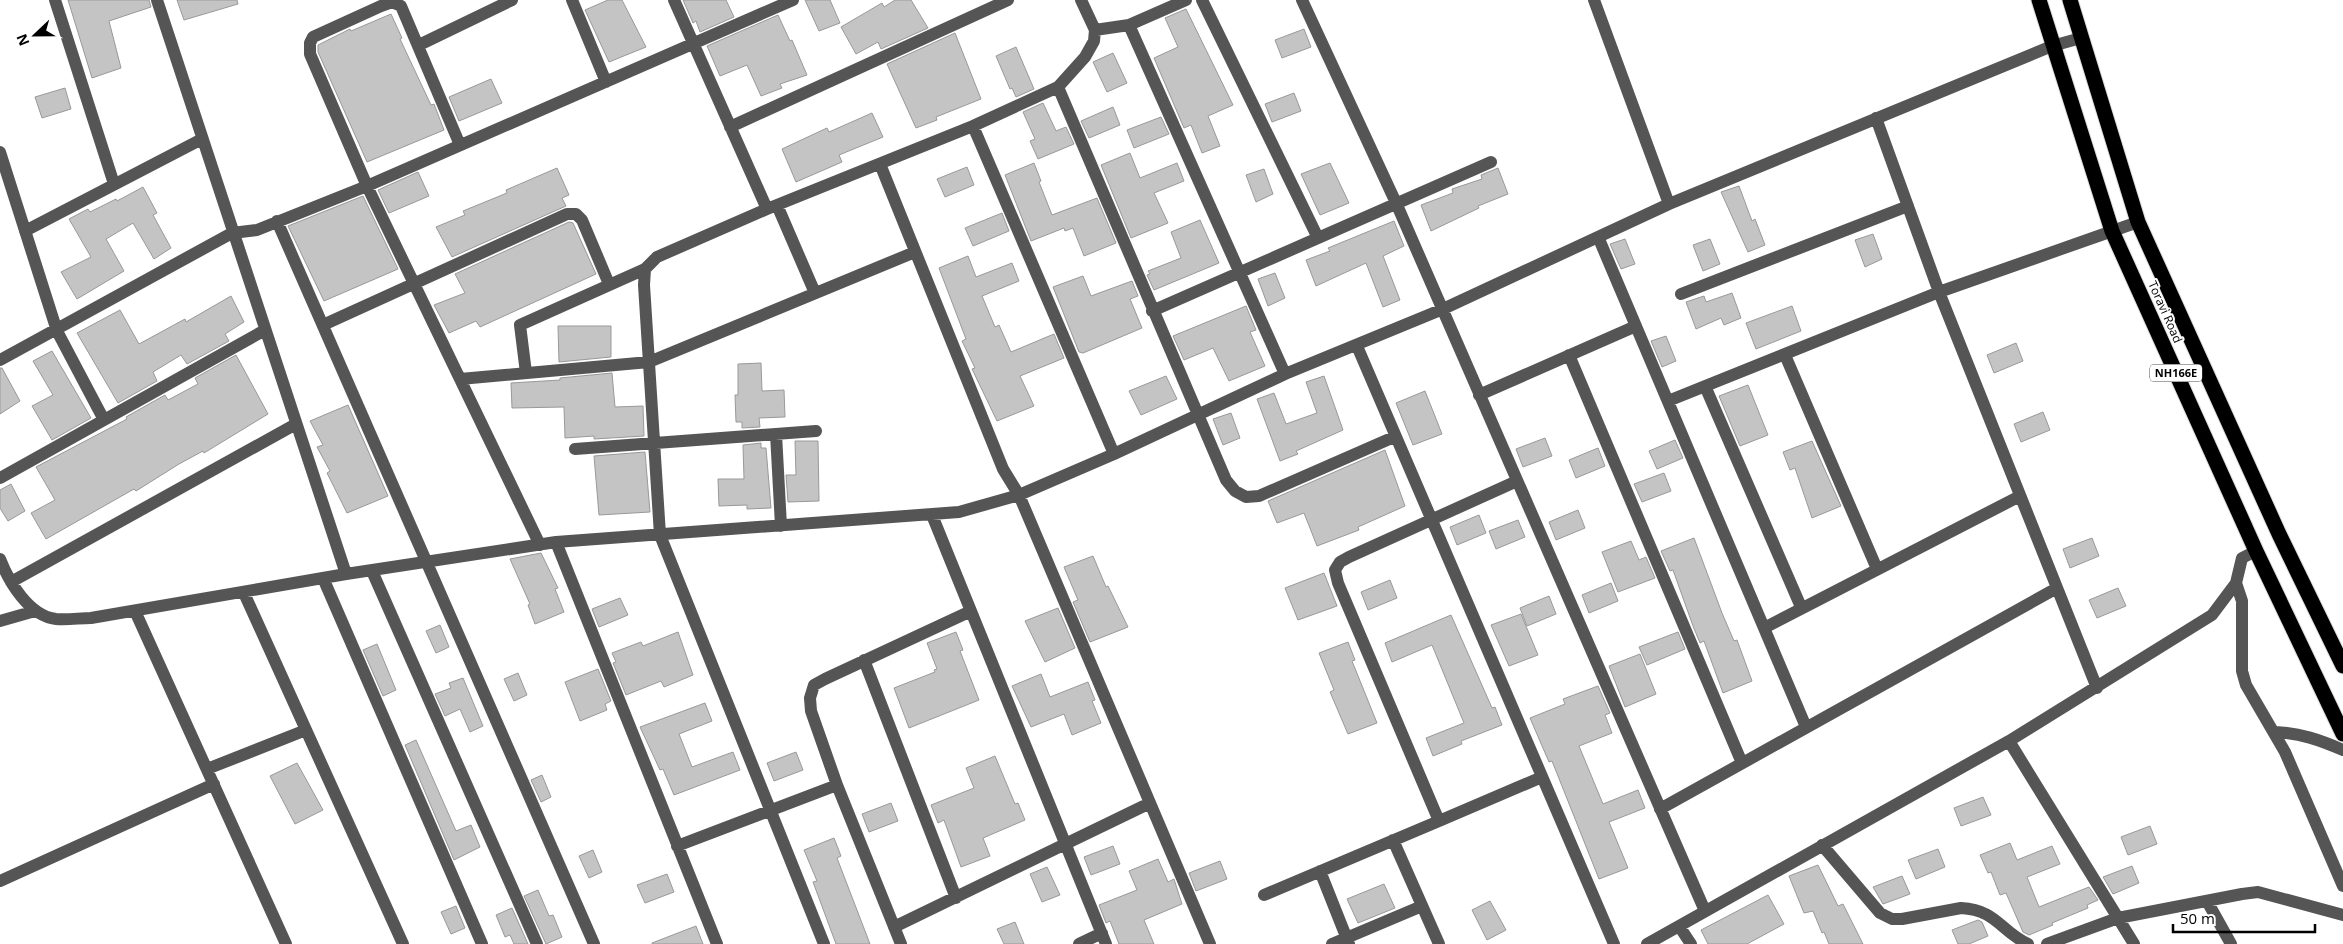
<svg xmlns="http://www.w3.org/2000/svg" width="2343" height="944" viewBox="0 0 2343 944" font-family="'Open Sans',sans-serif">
  <rect width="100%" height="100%" fill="#fff"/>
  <!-- building -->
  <path fill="#c4c4c4" stroke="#999" d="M 68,0 L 149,0 L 151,7 L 109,21 L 121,68 L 92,78 Z
    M 177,0 L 237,0 L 238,4 L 184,20 Z
    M 608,0 L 622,0 L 646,47 L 609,62 L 585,10 Z
    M 683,0 L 726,0 L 734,17 L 700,32 L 696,21 L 693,23 Z
    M 805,0 L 830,0 L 840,23 L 819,31 Z
    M 895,0 L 911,0 L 928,28 L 881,49 L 878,42 L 856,54 L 841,27 L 882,3 L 884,7 Z
    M 1186,9 L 1233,105 L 1208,116 L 1220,146 L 1202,153 L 1191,125 L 1184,128 L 1154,58 L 1178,47 L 1165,18 Z
    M 391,14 L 402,38 L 400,39 L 431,105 L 434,104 L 444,130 L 367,162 L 318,52 L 318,45 L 350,29 L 351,31 Z
    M 778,15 L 790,41 L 792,40 L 807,75 L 780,84 L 782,88 L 761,96 L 747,65 L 720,76 L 707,46 Z
    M 1304,29 L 1311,47 L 1282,58 L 1275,40 Z
    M 955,33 L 981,99 L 936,117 L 937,120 L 916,128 L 887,64 Z
    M 1016,47 L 1034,89 L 1016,97 L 1012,88 L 1010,89 L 996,56 Z
    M 1113,53 L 1127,83 L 1107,92 L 1093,62 Z
    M 491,79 L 502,103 L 459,121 L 449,97 Z
    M 65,88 L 71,109 L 42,118 L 35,97 Z
    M 1294,93 L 1301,111 L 1272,122 L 1265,104 Z
    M 1043,103 L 1056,131 L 1066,127 L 1074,144 L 1038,159 L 1030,141 L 1035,139 L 1023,112 Z
    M 1113,107 L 1120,125 L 1089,138 L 1081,121 Z
    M 872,113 L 883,137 L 839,155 L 842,162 L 796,182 L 782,149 L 827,128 L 829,132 Z
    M 1161,117 L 1169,134 L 1134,148 L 1127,130 Z
    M 1130,153 L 1140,178 L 1177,163 L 1184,181 L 1154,193 L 1168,223 L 1131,238 L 1101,165 Z
    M 1034,163 L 1041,181 L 1039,182 L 1052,215 L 1097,198 L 1116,243 L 1084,256 L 1073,228 L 1065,231 L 1064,228 L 1031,241 L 1005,175 Z
    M 1330,163 L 1349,203 L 1320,215 L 1301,174 Z
    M 967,167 L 974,185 L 945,197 L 937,179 Z
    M 557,168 L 569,195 L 562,198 L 566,206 L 452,257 L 436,227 L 465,215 L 463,211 L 507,193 L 506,190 Z
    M 1498,168 L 1508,194 L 1478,206 L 1479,208 L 1431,231 L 1421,205 L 1453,193 L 1452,189 L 1482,179 L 1481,175 Z
    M 1264,169 L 1273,194 L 1256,202 L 1246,175 Z
    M 418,172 L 429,196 L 389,213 L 378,190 Z
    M 1739,186 L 1752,221 L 1755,219 L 1765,245 L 1748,252 L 1721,192 Z
    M 143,187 L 157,213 L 153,215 L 171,248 L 154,259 L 133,223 L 106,239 L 124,271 L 77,299 L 61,272 L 91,257 L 69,219 L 88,209 L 90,212 L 116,199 L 117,201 Z
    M 363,196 L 398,269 L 324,301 L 288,226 Z
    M 1002,213 L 1009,231 L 973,246 L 965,228 Z
    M 1200,220 L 1219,263 L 1154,290 L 1147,275 L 1150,274 L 1148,271 L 1181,258 L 1171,232 Z
    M 1394,221 L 1404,246 L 1383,256 L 1400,300 L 1383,307 L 1366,263 L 1316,286 L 1306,260 L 1330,251 L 1328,248 Z
    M 569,222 L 573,223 L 596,274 L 480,327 L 476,321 L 449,333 L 434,305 L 465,293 L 455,274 Z
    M 1873,234 L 1882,259 L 1865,267 L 1855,240 Z
    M 1625,239 L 1635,264 L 1621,269 L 1610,244 Z
    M 1710,239 L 1720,264 L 1703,271 L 1693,245 Z
    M 968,256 L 976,277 L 1012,263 L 1019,281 L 982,296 L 995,327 L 999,325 L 1011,352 L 1054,334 L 1064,358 L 1020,376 L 1034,406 L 997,421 L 972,369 L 975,368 L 962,341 L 966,339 L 939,268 Z
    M 1275,273 L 1285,298 L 1268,306 L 1258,279 Z
    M 1083,276 L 1091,296 L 1132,281 L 1138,296 L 1130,299 L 1142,328 L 1083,353 L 1079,352 L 1053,287 Z
    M 1732,293 L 1741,318 L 1724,325 L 1721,318 L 1696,329 L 1686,302 L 1704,296 L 1706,302 Z
    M 231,296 L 244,322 L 225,334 L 229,341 L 187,364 L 181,355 L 153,372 L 157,381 L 118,403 L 77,333 L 120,310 L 139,344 L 185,319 L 186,322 Z
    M 1246,306 L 1256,330 L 1250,332 L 1265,366 L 1229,381 L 1213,348 L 1184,360 L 1173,336 Z
    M 1792,306 L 1801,331 L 1756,349 L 1746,323 Z
    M 558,326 L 611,326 L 611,357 L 559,362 Z
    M 1666,336 L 1676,361 L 1662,367 L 1651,341 Z
    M 2016,343 L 2023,361 L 1994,373 L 1987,355 Z
    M 52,351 L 91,418 L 52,440 L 32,406 L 53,395 L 33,361 Z
    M 236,355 L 268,414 L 204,453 L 203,451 L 179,464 L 136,491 L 134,489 L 46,539 L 31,513 L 55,500 L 36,467 L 127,419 L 126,417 L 165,395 L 168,400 L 198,384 L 195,378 Z
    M 761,363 L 762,391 L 784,390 L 785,417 L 759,418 L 760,427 L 742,428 L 742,422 L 736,422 L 735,395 L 738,395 L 738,364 Z
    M 0,368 L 2,368 L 20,401 L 0,414 Z
    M 612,373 L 615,407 L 643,406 L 644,436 L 594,439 L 594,436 L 565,438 L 564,407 L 512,408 L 511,383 L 560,380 L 560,378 Z
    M 1166,376 L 1177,399 L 1141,415 L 1129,391 Z
    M 1324,376 L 1343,430 L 1296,451 L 1298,454 L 1280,461 L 1257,399 L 1274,393 L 1286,424 L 1317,413 L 1306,382 Z
    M 1748,385 L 1768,435 L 1740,446 L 1719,396 Z
    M 1425,391 L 1442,434 L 1413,445 L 1396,403 Z
    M 348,405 L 388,496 L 347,513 L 327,473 L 330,471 L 317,447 L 323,445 L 310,421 Z
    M 2043,412 L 2050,430 L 2021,442 L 2014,424 Z
    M 1231,413 L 1240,438 L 1223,445 L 1213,419 Z
    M 1545,438 L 1552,456 L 1523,467 L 1516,449 Z
    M 1675,440 L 1683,458 L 1657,469 L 1649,451 Z
    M 795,441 L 818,441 L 819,501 L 788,502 L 786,475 L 796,475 Z
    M 1812,441 L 1841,506 L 1812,518 L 1795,468 L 1790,470 L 1783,452 Z
    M 761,443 L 761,448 L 766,448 L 771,508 L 747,509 L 747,505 L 719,506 L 718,479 L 744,479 L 743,445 Z
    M 1598,448 L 1605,466 L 1576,478 L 1569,460 Z
    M 1385,450 L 1405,506 L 1358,527 L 1359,530 L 1317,546 L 1304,513 L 1277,523 L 1268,501 Z
    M 645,452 L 650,512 L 599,515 L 594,456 Z
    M 1664,473 L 1671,491 L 1642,502 L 1634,484 Z
    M 11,484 L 25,511 L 8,521 L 0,508 L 0,490 Z
    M 1578,510 L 1585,528 L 1556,540 L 1549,522 Z
    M 1479,515 L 1486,533 L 1457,545 L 1450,527 Z
    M 1518,520 L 1525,537 L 1496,549 L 1489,531 Z
    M 1694,538 L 1722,613 L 1734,641 L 1737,640 L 1752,681 L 1723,693 L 1704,641 L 1700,643 L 1693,626 L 1673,570 L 1670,571 L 1661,551 Z
    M 2092,538 L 2099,556 L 2070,568 L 2063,549 Z
    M 1631,541 L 1639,560 L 1646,557 L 1655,578 L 1618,592 L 1602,552 Z
    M 541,553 L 558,588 L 555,589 L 564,612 L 535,624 L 528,605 L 530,604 L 510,559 Z
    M 1093,556 L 1106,587 L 1108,586 L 1128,627 L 1090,642 L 1073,602 L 1078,600 L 1064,567 Z
    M 1324,573 L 1337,606 L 1298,620 L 1285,588 Z
    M 1390,580 L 1397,598 L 1368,610 L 1361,592 Z
    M 1611,583 L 1618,601 L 1589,613 L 1582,595 Z
    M 2118,588 L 2126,606 L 2097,618 L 2089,600 Z
    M 1549,596 L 1556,614 L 1527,626 L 1520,608 Z
    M 620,598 L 628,615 L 599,627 L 592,609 Z
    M 1058,608 L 1075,648 L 1045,662 L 1025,621 Z
    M 1521,614 L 1538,655 L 1509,666 L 1491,625 Z
    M 1451,615 L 1492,708 L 1495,707 L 1502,725 L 1461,741 L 1462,744 L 1433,756 L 1426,738 L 1464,723 L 1432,645 L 1392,662 L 1385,643 Z
    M 440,625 L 449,647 L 436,653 L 426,631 Z
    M 678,632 L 693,675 L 664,687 L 661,681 L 626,695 L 613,663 L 616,662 L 612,653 L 641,642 L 643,646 Z
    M 956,632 L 963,650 L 960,651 L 979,700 L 909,728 L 894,688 L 935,672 L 934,670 L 937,669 L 927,643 Z
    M 1678,632 L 1685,649 L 1647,665 L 1639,647 Z
    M 1348,642 L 1355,660 L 1352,661 L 1377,723 L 1348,734 L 1330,692 L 1334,690 L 1319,653 Z
    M 377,644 L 396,690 L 383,696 L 363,650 Z
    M 1640,654 L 1656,694 L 1625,707 L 1609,666 Z
    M 598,669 L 611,701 L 605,704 L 607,710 L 580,721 L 565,682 Z
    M 518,673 L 527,695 L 514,701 L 504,679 Z
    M 1041,674 L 1050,697 L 1088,682 L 1095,700 L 1092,701 L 1101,723 L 1072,735 L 1064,714 L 1031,727 L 1012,686 Z
    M 463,678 L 483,726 L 470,732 L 460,709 L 445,716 L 435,694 L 451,688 L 449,683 Z
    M 1598,686 L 1610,713 L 1605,715 L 1612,733 L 1579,746 L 1603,804 L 1638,790 L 1645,808 L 1609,822 L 1628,868 L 1599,879 L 1552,761 L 1549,762 L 1530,718 L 1565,704 L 1563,699 Z
    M 705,703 L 712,721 L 679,734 L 692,767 L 733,752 L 740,770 L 674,795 L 663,769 L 660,770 L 640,727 Z
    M 416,740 L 456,831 L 471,825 L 480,847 L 454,860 L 405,745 Z
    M 796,752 L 803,770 L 774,781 L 767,763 Z
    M 995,756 L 1015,804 L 1018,803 L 1025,820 L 983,838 L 990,856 L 961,867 L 944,820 L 938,823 L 931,805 L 974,788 L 966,768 Z
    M 297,763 L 323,810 L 295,824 L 270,776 Z
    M 542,775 L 551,797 L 541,802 L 531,780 Z
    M 1983,797 L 1991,815 L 1961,826 L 1954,808 Z
    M 891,803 L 898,821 L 869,832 L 862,814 Z
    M 2150,826 L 2157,844 L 2128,855 L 2121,837 Z
    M 834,838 L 841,856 L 837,858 L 870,944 L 836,944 L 813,882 L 817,881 L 804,850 Z
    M 2010,843 L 2017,860 L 2052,846 L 2060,864 L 2027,877 L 2039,907 L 2089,887 L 2098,900 L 2087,905 L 2088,908 L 2052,923 L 2053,925 L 2029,935 L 2023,932 L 2006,893 L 2000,895 L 1991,872 L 1988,873 L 1980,855 Z
    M 1113,846 L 1120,864 L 1091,875 L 1084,857 Z
    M 1938,849 L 1945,867 L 1916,879 L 1908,860 Z
    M 593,850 L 602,872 L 589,878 L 579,856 Z
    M 1158,859 L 1168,882 L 1174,879 L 1182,904 L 1144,920 L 1154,944 L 1119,944 L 1110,921 L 1106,923 L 1099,905 L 1137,890 L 1129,871 Z
    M 1220,861 L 1227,879 L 1196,891 L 1189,873 Z
    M 1818,865 L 1838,906 L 1843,904 L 1863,944 L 1829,944 L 1824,932 L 1822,933 L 1813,911 L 1804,913 L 1789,876 Z
    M 2132,866 L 2139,883 L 2113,894 L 2103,877 Z
    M 1047,867 L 1060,895 L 1042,902 L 1030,874 Z
    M 667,874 L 674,892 L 645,903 L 637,885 Z
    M 1902,876 L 1910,894 L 1883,904 L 1873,887 Z
    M 1384,884 L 1395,908 L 1358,923 L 1347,899 Z
    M 538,890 L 549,916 L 553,915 L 562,937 L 546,944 L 524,896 Z
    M 1768,895 L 1784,924 L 1747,944 L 1708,944 L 1701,930 Z
    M 1490,901 L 1506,930 L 1487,940 L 1472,910 Z
    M 456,906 L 465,928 L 451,934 L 441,912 Z
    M 512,908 L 528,944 L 514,944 L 510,935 L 505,937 L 496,915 Z
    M 1978,920 L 1982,922 L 1988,936 L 1969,944 L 1958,944 L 1952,930 Z
    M 1015,922 L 1024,944 L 1004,944 L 997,929 Z
    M 696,926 L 703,944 L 652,944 L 652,943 Z"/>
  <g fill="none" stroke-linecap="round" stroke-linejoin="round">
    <!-- highway casing -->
    <g stroke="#dbdbdb" stroke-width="17">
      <path id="highway" d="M 2039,0 L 2112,231 L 2256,551 L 2343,734
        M 2070,0 L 2138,222 L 2279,534 L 2343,666"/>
    </g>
    <!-- minor -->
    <path stroke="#555" stroke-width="12" d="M 55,0 L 114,184
      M 157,0 L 346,574
      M 572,0 L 606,82
      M 674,0 L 767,209
      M 1202,0 L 1318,238
      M 1302,0 L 1397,205 L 1705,911
      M 1594,0 L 1669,204
      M 1129,25 L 1285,374
      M 1095,30 L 1129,25 L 1186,0
      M 419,45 L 512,0
      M 1058,87 L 1226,480 L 1235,491 L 1246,497 L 1259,496 L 1394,437
      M 1876,118 L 1939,292 L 2097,688
      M 973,126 L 1114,454
      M 730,127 L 1008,0
      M 460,145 L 401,6 L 392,2 L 381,6 L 313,37 L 310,43 L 310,54 L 367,186 L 540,545
      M 0,152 L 57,331 L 104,420
      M 880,164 L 1003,469 L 1019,495 L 1210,944
      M 777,205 L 815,293
      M 277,221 L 594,944
      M 25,231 L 202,139
      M 1599,239 L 1806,727
      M 1681,294 L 1908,206
      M 1152,311 L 1491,162
      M 323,325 L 567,214 L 576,214 L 582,220 L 609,284
      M 1357,346 L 1614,944
      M 1569,355 L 1742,763
      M 1785,355 L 1877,569
      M 0,360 L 232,233 L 257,230 L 367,186 L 793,0
      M 526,373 L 520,325 L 645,269
      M 460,379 L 649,362 L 915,252
      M 1705,386 L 1801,607
      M 1479,395 L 1636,326
      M 1668,401 L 1939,292 L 2138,222
      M 776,434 L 781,526
      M 575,449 L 816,431
      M 0,478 L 265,330
      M 1517,481 L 1349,557 L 1340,562 L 1335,570 L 1338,583 L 1439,821 L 1542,777
      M 932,515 L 1106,944
      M 556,542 L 717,944
      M 0,559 C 9,582 29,616 56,619 C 68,620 80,618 91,618 L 346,574 L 556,542 L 959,512 L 1019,495 L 1114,454 L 1285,374 L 1443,309 L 1669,204 L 2052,46 L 2081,38
      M 372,571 L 537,944
      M 323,578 L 482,944
      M 11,582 L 296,424
      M 2236,583 L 2242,601 L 2242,671 L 2246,685 L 2285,752 L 2343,886
      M 244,593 L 403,944
      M 135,611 L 286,944
      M 0,621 L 35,611
      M 1764,628 L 2020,496
      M 864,660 L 956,898
      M 2275,732 C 2300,733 2320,740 2343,750
      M 2009,741 L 2134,944
      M 207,769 L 306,730
      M 1660,809 L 2057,588
      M 1393,840 L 1439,944
      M 1822,845 L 1880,913 L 1892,919 L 1902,919 L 1961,908 C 1997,910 2000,931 2028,944
      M 677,846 L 837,785
      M 1320,871 L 1349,944
      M 0,881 L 214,784
      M 1264,895 L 1439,821
      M 2207,901 L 2231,944
      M 1679,926 L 1691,944
      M 894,927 L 1150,803
      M 824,944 L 660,535 L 644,285 L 645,269 L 657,257 L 767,209 L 973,126 L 1058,87 L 1085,57 L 1094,41 L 1095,30 L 1081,0
      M 901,944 L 837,785 L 811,711 L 810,698 L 814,685 L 825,679 L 971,611
      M 1079,944 L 1102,933
      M 1332,944 L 1422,906
      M 1647,944 L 2009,741 L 2212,615 L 2236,583 L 2242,558 L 2256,551
      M 2047,944 L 2118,918 L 2242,894 L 2258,892 L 2343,915"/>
    <!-- highway -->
    <use href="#highway" stroke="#000" stroke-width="15"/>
  </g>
  <g text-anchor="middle" stroke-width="4" stroke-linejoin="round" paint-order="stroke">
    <!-- shield labels -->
    <rect fill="#fff" stroke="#4c4c4c" stroke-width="1" x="2150" y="364.5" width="52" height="17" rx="4"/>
    <g font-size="11" font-weight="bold" fill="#000">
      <text x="2176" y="377">NH166E</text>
    </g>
    <!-- street labels -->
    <g font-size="12" fill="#000" stroke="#fff">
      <text transform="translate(2165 312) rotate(66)" y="4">Toravi Road</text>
    </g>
  </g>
  <!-- north arrow -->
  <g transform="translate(35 35) rotate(248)" stroke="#ffffff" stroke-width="4" paint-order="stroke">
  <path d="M0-4L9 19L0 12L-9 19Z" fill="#000000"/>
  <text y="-8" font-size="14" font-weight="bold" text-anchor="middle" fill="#000000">N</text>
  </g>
  <!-- scale -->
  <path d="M2173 924v8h142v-8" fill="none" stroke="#000000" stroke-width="2.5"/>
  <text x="2180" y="924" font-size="15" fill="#000000" stroke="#ffffff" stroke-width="4" paint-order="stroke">50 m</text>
</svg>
